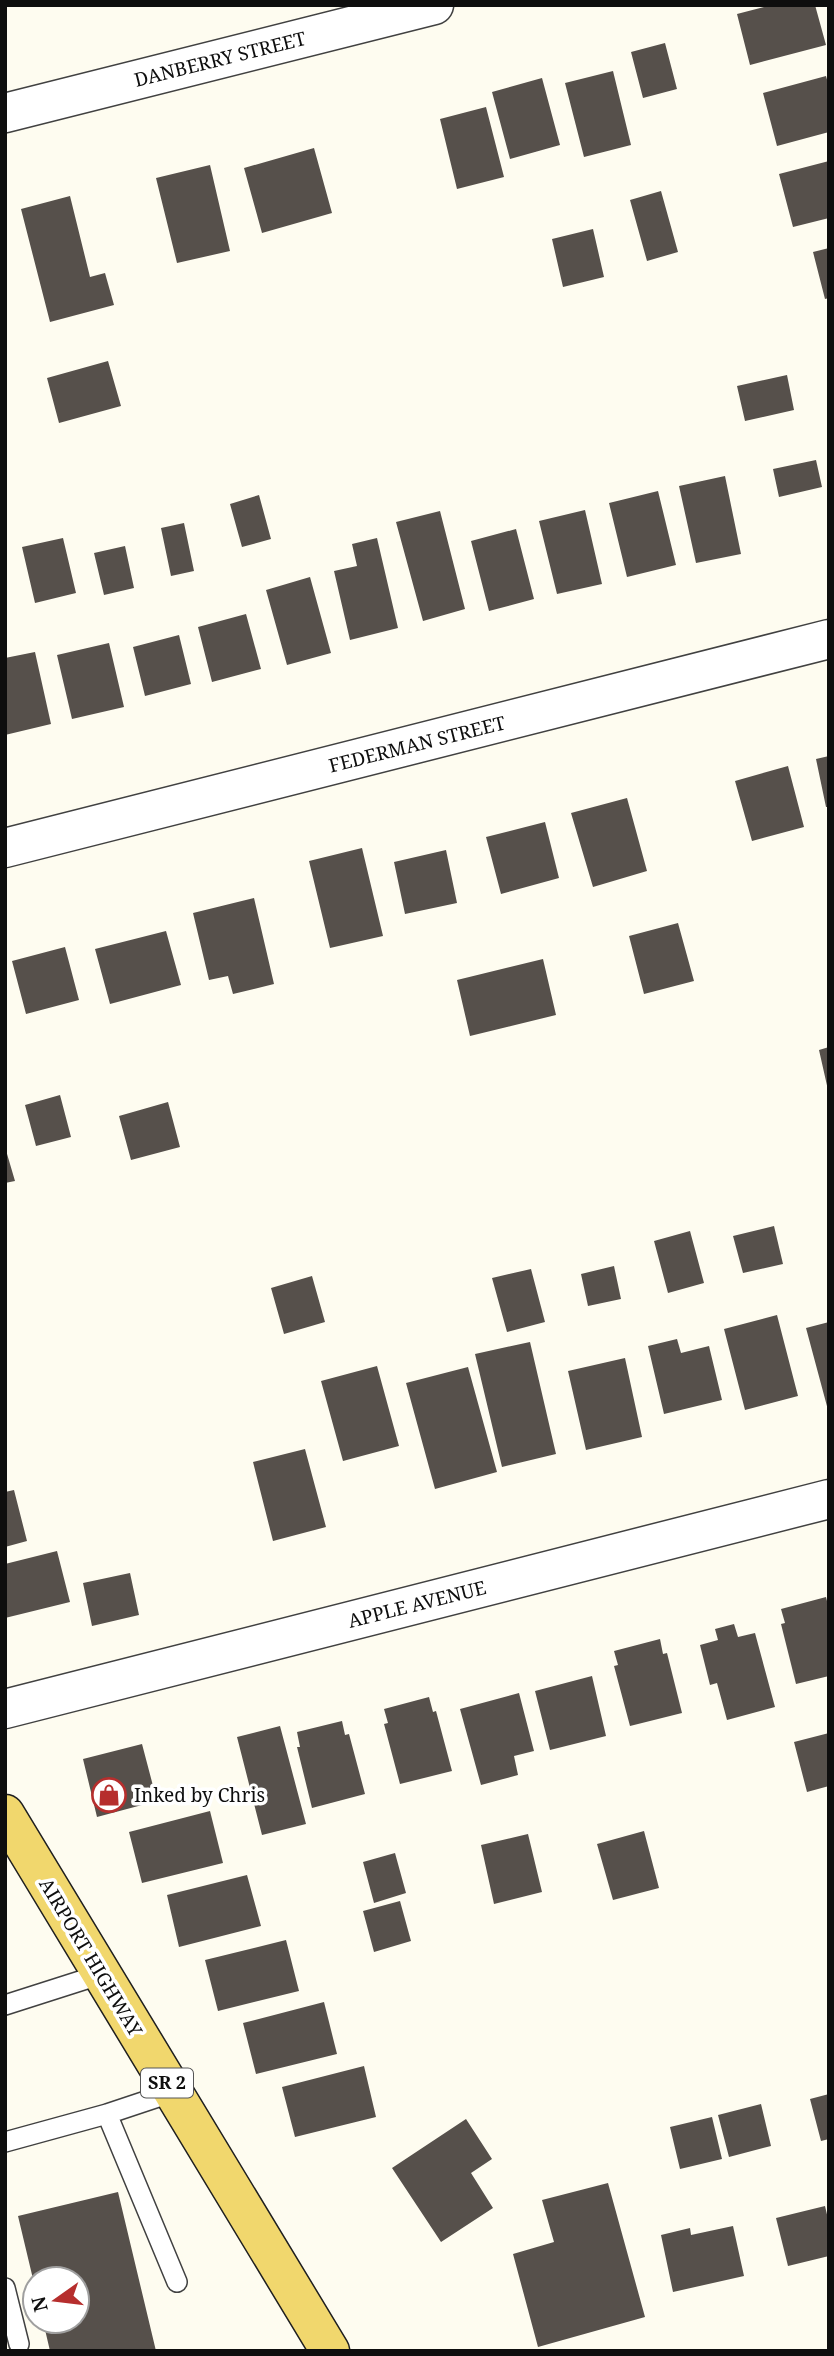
<svg xmlns="http://www.w3.org/2000/svg" width="834" height="2356" viewBox="0 0 834 2356" font-family="'Noto Serif',serif">
  <rect width="100%" height="100%" fill="#fefcf0"/>
  <!-- building -->
  <path fill="#56504b" d="M 772,5 L 815,5 L 826,45 L 750,65 L 737,14 Z
    M 665,43 L 677,89 L 643,98 L 631,52 Z
    M 613,71 L 631,145 L 584,157 L 565,83 Z
    M 826,76 L 829,87 L 829,132 L 777,146 L 763,93 Z
    M 542,78 L 560,145 L 510,159 L 492,92 Z
    M 486,107 L 504,177 L 457,189 L 440,119 Z
    M 314,148 L 332,213 L 262,233 L 244,168 Z
    M 829,161 L 829,218 L 793,227 L 779,174 Z
    M 210,165 L 230,251 L 177,263 L 156,178 Z
    M 661,191 L 678,252 L 647,261 L 630,200 Z
    M 70,196 L 90,277 L 105,273 L 114,305 L 50,322 L 21,209 Z
    M 593,229 L 604,277 L 563,287 L 552,239 Z
    M 829,248 L 829,298 L 825,299 L 813,252 Z
    M 108,361 L 121,406 L 59,423 L 47,378 Z
    M 787,375 L 794,410 L 745,421 L 737,386 Z
    M 816,460 L 822,487 L 779,497 L 773,469 Z
    M 725,476 L 741,554 L 696,563 L 679,486 Z
    M 658,491 L 676,565 L 627,577 L 609,503 Z
    M 259,495 L 271,539 L 242,547 L 230,504 Z
    M 585,510 L 602,584 L 557,594 L 539,521 Z
    M 440,511 L 465,609 L 423,621 L 396,522 Z
    M 184,523 L 194,571 L 171,576 L 161,528 Z
    M 516,529 L 534,599 L 489,611 L 471,541 Z
    M 63,538 L 76,593 L 35,603 L 22,547 Z
    M 377,538 L 398,628 L 350,640 L 334,571 L 357,566 L 352,544 Z
    M 125,546 L 134,588 L 104,595 L 94,553 Z
    M 310,577 L 331,653 L 287,665 L 266,590 Z
    M 246,614 L 261,669 L 212,682 L 198,627 Z
    M 179,635 L 191,684 L 145,696 L 133,647 Z
    M 109,643 L 124,707 L 72,719 L 57,655 Z
    M 35,652 L 51,724 L 5,735 L 5,658 Z
    M 829,756 L 829,807 L 826,807 L 816,759 Z
    M 788,766 L 804,827 L 752,841 L 735,781 Z
    M 627,798 L 647,871 L 593,887 L 571,813 Z
    M 545,822 L 559,878 L 501,894 L 486,837 Z
    M 362,848 L 383,936 L 330,948 L 309,861 Z
    M 446,850 L 457,903 L 405,914 L 394,862 Z
    M 254,898 L 274,984 L 233,994 L 228,976 L 209,980 L 193,913 Z
    M 678,923 L 694,981 L 644,994 L 629,936 Z
    M 166,931 L 181,985 L 110,1004 L 95,949 Z
    M 65,947 L 79,1000 L 26,1014 L 12,961 Z
    M 543,959 L 556,1015 L 470,1036 L 457,980 Z
    M 829,1047 L 829,1090 L 828,1090 L 819,1050 Z
    M 60,1095 L 71,1137 L 36,1146 L 25,1105 Z
    M 168,1102 L 180,1147 L 131,1160 L 119,1116 Z
    M 5,1147 L 15,1181 L 5,1183 Z
    M 774,1226 L 783,1264 L 743,1273 L 733,1236 Z
    M 690,1231 L 704,1283 L 668,1293 L 654,1241 Z
    M 614,1266 L 621,1299 L 588,1306 L 581,1274 Z
    M 531,1269 L 545,1322 L 507,1332 L 492,1278 Z
    M 312,1276 L 325,1322 L 284,1334 L 271,1288 Z
    M 777,1315 L 798,1396 L 745,1410 L 724,1329 Z
    M 829,1322 L 829,1410 L 828,1410 L 806,1328 Z
    M 677,1339 L 681,1353 L 709,1346 L 722,1400 L 664,1414 L 648,1346 Z
    M 530,1342 L 556,1454 L 502,1467 L 475,1354 Z
    M 625,1358 L 642,1437 L 586,1450 L 568,1371 Z
    M 377,1366 L 399,1446 L 343,1461 L 321,1381 Z
    M 468,1367 L 497,1472 L 435,1489 L 406,1383 Z
    M 305,1449 L 326,1527 L 273,1541 L 253,1462 Z
    M 14,1490 L 27,1541 L 5,1547 L 5,1492 Z
    M 57,1551 L 70,1602 L 5,1618 L 5,1564 Z
    M 130,1573 L 139,1615 L 92,1626 L 83,1583 Z
    M 826,1597 L 829,1609 L 829,1676 L 796,1684 L 781,1624 L 785,1623 L 781,1609 Z
    M 734,1624 L 738,1637 L 755,1633 L 775,1707 L 727,1720 L 717,1683 L 710,1685 L 700,1645 L 718,1640 L 715,1629 Z
    M 660,1639 L 663,1654 L 667,1653 L 682,1713 L 630,1726 L 614,1666 L 618,1665 L 614,1651 Z
    M 592,1676 L 606,1736 L 550,1750 L 535,1691 Z
    M 519,1693 L 534,1751 L 514,1756 L 518,1775 L 481,1785 L 460,1709 Z
    M 429,1697 L 433,1712 L 436,1711 L 452,1771 L 400,1784 L 384,1724 L 388,1723 L 384,1709 Z
    M 342,1721 L 345,1735 L 349,1734 L 365,1794 L 312,1808 L 297,1747 L 300,1747 L 297,1732 Z
    M 280,1726 L 306,1824 L 262,1835 L 237,1737 Z
    M 829,1733 L 829,1786 L 807,1792 L 794,1742 Z
    M 142,1744 L 157,1801 L 97,1817 L 83,1759 Z
    M 210,1811 L 223,1863 L 142,1883 L 129,1832 Z
    M 644,1831 L 659,1888 L 613,1900 L 597,1844 Z
    M 528,1834 L 542,1892 L 494,1904 L 481,1845 Z
    M 395,1853 L 406,1893 L 374,1903 L 363,1862 Z
    M 247,1875 L 261,1926 L 179,1947 L 167,1895 Z
    M 400,1901 L 411,1941 L 374,1952 L 363,1911 Z
    M 286,1940 L 299,1991 L 218,2011 L 205,1960 Z
    M 324,2002 L 337,2054 L 256,2074 L 243,2023 Z
    M 364,2066 L 376,2117 L 295,2137 L 282,2087 Z
    M 829,2094 L 829,2139 L 821,2141 L 810,2099 Z
    M 761,2104 L 771,2146 L 729,2157 L 718,2115 Z
    M 712,2117 L 722,2159 L 680,2169 L 670,2127 Z
    M 466,2119 L 492,2159 L 471,2173 L 493,2208 L 441,2242 L 392,2168 Z
    M 608,2183 L 645,2317 L 538,2347 L 513,2254 L 554,2242 L 542,2200 Z
    M 118,2192 L 156,2351 L 50,2351 L 43,2321 L 77,2321 L 77,2279 L 33,2279 L 18,2216 Z
    M 825,2206 L 829,2223 L 829,2256 L 788,2266 L 776,2218 Z
    M 733,2226 L 744,2276 L 673,2292 L 661,2235 L 690,2228 L 691,2235 Z"/>
  <g fill="none" stroke-linecap="round" stroke-linejoin="round">
    <!-- lane casing -->
    <g stroke="#414141" stroke-width="22">
      <path id="lane" d="M 5,2005 L 102,1974
        M 107,2114 L 177,2282
        M 5,2142 L 107,2114 L 173,2092
        M 5,2288 L 19,2344"/>
    </g>
    <!-- street casing -->
    <g stroke="#414141" stroke-width="41">
      <path id="street" d="M 5,113 L 434,5
        M 5,848 L 829,639
        M 5,1709 L 829,1499"/>
    </g>
    <!-- primary casing -->
    <g stroke="#1f1f1f" stroke-width="41">
      <path id="primary" d="M 5,1814 L 330,2351"/>
    </g>
    <!-- lane -->
    <use href="#lane" stroke="#fff" stroke-width="19"/>
    <!-- street -->
    <use href="#street" stroke="#fff" stroke-width="38"/>
    <!-- primary -->
    <use href="#primary" stroke="#f1d76d" stroke-width="38"/>
  </g>
  <!-- icons -->
  <defs>
    <g id="shop-ring" transform="scale(1.75)"><circle r="9.5" fill="#fff" stroke="#b62e2d" stroke-width="1.5"/><path d="M-5-2.5h2.3a2.7 3.5 0 0 1 5.4 0H5L5.5 6h-11ZM-1.5-2.5h3a1.5 2.3 0 0 0-3 0Z" fill="#b62e2d"/></g>
  </defs>
  <g fill-rule="evenodd">
    <use href="#shop-ring" x="109" y="1795"/>
  </g>
  <g text-anchor="middle" stroke-width="7" stroke-linejoin="round" paint-order="stroke">
    <!-- shield labels -->
    <rect fill="#fff" stroke="#565656" stroke-width="2" x="141" y="2068.5" width="52" height="29" rx="5"/>
    <g font-size="18" font-weight="bold" fill="#0e0e0e">
      <text x="167" y="2089">SR 2</text>
    </g>
    <!-- street labels -->
    <g font-size="19" fill="#0e0e0e" stroke="#fff">
      <text transform="translate(220 59) rotate(-14)" y="7">DANBERRY STREET</text>
      <text transform="translate(417 744) rotate(-14)" y="7">FEDERMAN STREET</text>
      <text transform="translate(417 1604) rotate(-14)" y="7">APPLE AVENUE</text>
      <text transform="translate(91 1957) rotate(59)" y="7">AIRPORT HIGHWAY</text>
    </g>
    <!-- poi labels -->
    <g font-size="19" fill="#0e0e0e" stroke="#fff" text-anchor="start">
      <text x="134" y="1802">Inked by Chris</text>
    </g>
  </g>
  <!-- border -->
  <rect width="834" height="2356" fill="none" stroke="#0e0e0e" stroke-width="14"/>
  <!-- north arrow -->
  <g transform="translate(56 2300) rotate(256)"><circle r="33" fill="#ffffff" stroke="#9f9f9f" stroke-width="2"/>
  <path d="M0-5L12 26L0 18L-12 26Z" fill="#b62e2d"/>
  <text y="-10" font-size="19" font-weight="bold" text-anchor="middle" fill="#0e0e0e">N</text>
  </g>
</svg>
